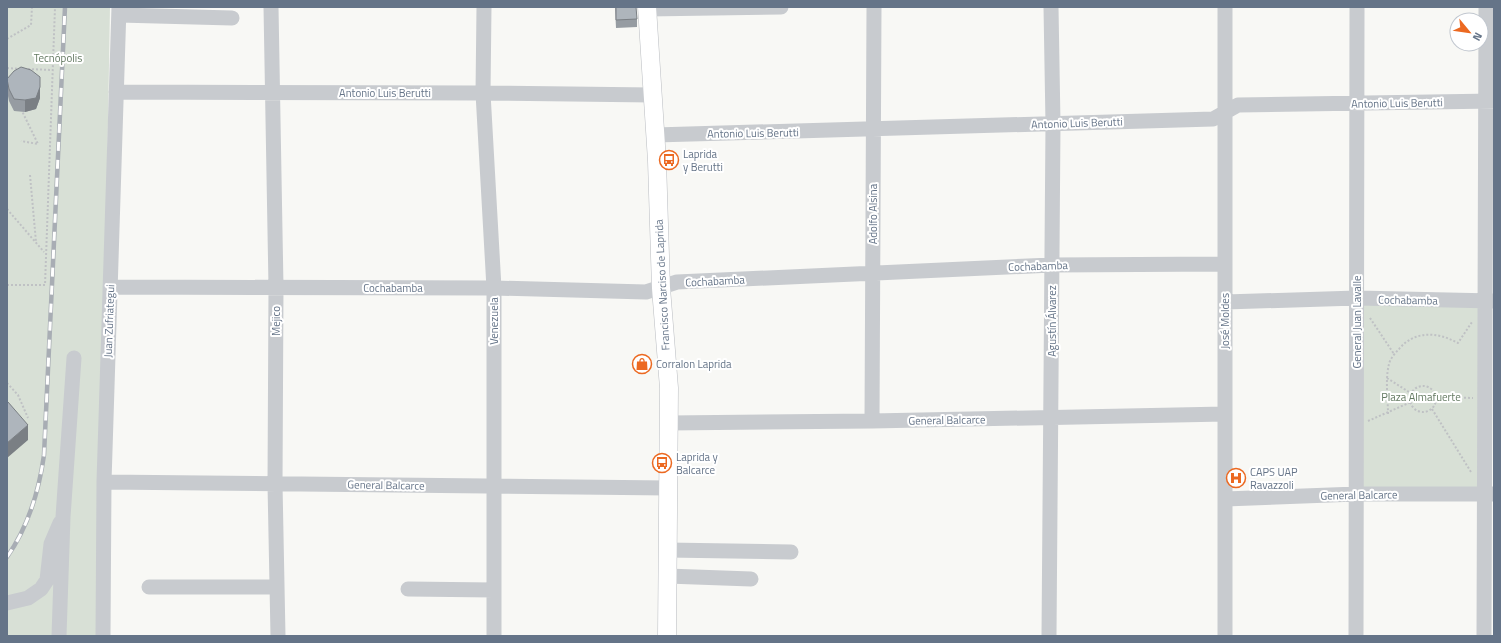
<svg xmlns="http://www.w3.org/2000/svg" width="1501" height="643" viewBox="0 0 1501 643" font-family="'Titillium Web',sans-serif">
  <rect width="100%" height="100%" fill="#f8f8f5"/>
  <!-- green -->
  <path fill="#d8e0d6" d="M 7,7 L 110,7 L 99,636 L 7,636 Z
    M 1363,304 L 1482,306 L 1480,491 L 1360,489 Z"/>
  <g fill="none" stroke-linecap="round" stroke-linejoin="round">
    <!-- major casing -->
    <g stroke="#b9bcc1" stroke-width="19">
      <path id="major" d="M 647,7 L 657,161 L 661,288 L 669,388 L 667,636"/>
    </g>
    <!-- path -->
    <path stroke="#bfc1c4" stroke-width="2" stroke-dasharray="2 2" stroke-linecap="butt" d="M 7,39 L 31,25 L 32,7
      M 7,68 L 20,69
      M 28,69 L 53,70
      M 21,109 L 38,144 L 21,141
      M 30,175 L 36,242
      M 7,209 L 44,252
      M 7,285 L 45,285 L 55,7
      M 1370,318 L 1394,354
      M 1387,378 L 1412,394
      M 7,383 L 18,395 L 28,418
      M1410 399a13 13 0 1 1 26 0a13 13 0 1 1-26 0Z
      M 1436,397 L 1473,398
      M 1432,409 L 1471,472
      M 1388,414 C 1388,398 1385,380 1389,364 C 1390,359 1395,353 1399,349 C 1415,330 1438,332 1458,343 L 1472,322
      M 1368,421 L 1411,402"/>
    <!-- minor -->
    <path stroke="#c8cbcf" stroke-width="15" d="M 271,7 L 276,287 L 275,484 L 278,636
      M 484,7 L 483,93 L 494,288 L 494,636
      M 647,9 L 781,7
      M 119,15 L 232,18
      M 116,92 L 483,93 L 653,95
      M 655,135 L 1213,119 L 1238,105 L 1494,101
      M 110,287 L 494,288 L 646,292 L 677,282 L 1052,265 L 1225,264
      M 1225,302 L 1357,298 L 1494,301
      M 872,421 L 874,7
      M 669,423 L 872,421 L 1225,414
      M 104,482 L 668,488
      M 1225,499 L 1357,494 L 1494,494
      M 667,550 L 791,552
      M 667,576 L 751,579
      M 149,587 L 277,587
      M 408,589 L 494,590
      M 7,603 L 28,598 L 41,589 L 47,580 L 51,544 L 60,523
      M 59,636 L 63,517 L 74,358
      M 103,636 L 104,482 L 119,7
      M 1049,636 L 1053,124 L 1051,7
      M 1225,636 L 1225,7
      M 1356,636 L 1357,7
      M 1484,636 L 1486,7"/>
    <!-- major -->
    <use href="#major" stroke="#fff" stroke-width="18"/>
    <!-- rail casing -->
    <g stroke="#a8adb4" stroke-width="4.5">
      <path id="rail" d="M 7,557 C 28,527 39,491 44,455 L 65,7"/>
    </g>
    <!-- rail -->
    <use href="#rail" stroke="#fff" stroke-width="3" stroke-dasharray="9" stroke-linecap="butt"/>
  </g>
  <!-- wall -->
  <path fill="#969ca2" d="M 615,7 L 637,19 L 637,27 L 616,28 Z
    M 7,79 L 40,98 L 36,109 L 25,112 L 14,111 L 9,101 L 7,91 Z"/>
  <!-- shaded-wall -->
  <path fill="#7a7f84" d="M 40,87 L 40,98 L 36,109 L 25,112 L 25,100 Z
    M 28,425 L 28,440 L 7,458 L 7,443 Z"/>
  <!-- building -->
  <path fill="#aeb5bc" stroke="#7a7f84" d="M 616,7 L 636,7 L 637,19 L 616,20 Z
    M 21,67 L 31,70 L 40,77 L 40,87 L 36,98 L 25,100 L 14,99 L 9,89 L 7,79 L 14,71 Z
    M 8,402 L 28,425 L 7,443 L 7,403 Z"/>
  <!-- icons -->
  <defs>
    <g id="bus-ring" transform="scale(1)"><circle r="9.5" fill="#fff" stroke="#ec6921" stroke-width="1.5"/><path d="M-5-6H5V4H4V6H2V4H-2V6H-4V4H-5ZM-3.5-4V0h7V-4ZM-3.5 1.2v1.5H-2V1.2ZM2 1.2v1.5H3.5V1.2Z" fill="#ec6921"/></g>
    <g id="shop-ring" transform="scale(1)"><circle r="9.5" fill="#fff" stroke="#ec6921" stroke-width="1.5"/><path d="M-5-2.5h2.3a2.7 3.5 0 0 1 5.4 0H5L5.5 6h-11ZM-1.5-2.5h3a1.5 2.3 0 0 0-3 0Z" fill="#ec6921"/></g>
    <g id="hospital-ring" transform="scale(1)"><circle r="9.5" fill="#fff" stroke="#ec6921" stroke-width="1.5"/><path d="M-5-5h3v3.5h4V-5h3V5h-3V1.5h-4V5h-3Z" fill="#ec6921"/></g>
  </defs>
  <g fill-rule="evenodd">
    <use href="#bus-ring" x="669" y="160"/>
    <use href="#shop-ring" x="642" y="364"/>
    <use href="#bus-ring" x="662" y="463"/>
    <use href="#hospital-ring" x="1236" y="478"/>
  </g>
  <g text-anchor="middle" stroke-width="4" stroke-linejoin="round" paint-order="stroke">
    <!-- park labels -->
    <g font-size="11" fill="#637961" stroke="#fff">
      <text x="58" y="62">Tecnópolis</text>
      <text x="1421" y="401">Plaza Almafuerte</text>
    </g>
    <!-- street labels -->
    <g font-size="11" fill="#657488" stroke="#fff">
      <text x="385" y="97">Antonio Luis Berutti</text>
      <text transform="translate(1397 103) rotate(-1)" y="4">Antonio Luis Berutti</text>
      <text transform="translate(1077 123) rotate(-2)" y="4">Antonio Luis Berutti</text>
      <text transform="translate(753 133) rotate(-1)" y="4">Antonio Luis Berutti</text>
      <text transform="translate(873 214) rotate(-90)" y="4">Adolfo Alsina</text>
      <text transform="translate(1038 266) rotate(-2)" y="4">Cochabamba</text>
      <text transform="translate(715 281) rotate(-3)" y="4">Cochabamba</text>
      <text transform="translate(662 285) rotate(-93)" y="4">Francisco Narciso de Laprida</text>
      <text x="393" y="292">Cochabamba</text>
      <text transform="translate(1408 300) rotate(1)" y="4">Cochabamba</text>
      <text transform="translate(109 321) rotate(-88)" y="4">Juan Zufriategui</text>
      <text transform="translate(276 321) rotate(-90)" y="4">Mejico</text>
      <text transform="translate(494 321) rotate(-90)" y="4">Venezuela</text>
      <text transform="translate(1052 321) rotate(-90)" y="4">Agustín Álvarez</text>
      <text transform="translate(1225 321) rotate(-90)" y="4">José Moldes</text>
      <text transform="translate(1357 322) rotate(-90)" y="4">General Juan Lavalle</text>
      <text transform="translate(947 420) rotate(-1)" y="4">General Balcarce</text>
      <text transform="translate(386 485) rotate(1)" y="4">General Balcarce</text>
      <text transform="translate(1359 495) rotate(-1)" y="4">General Balcarce</text>
    </g>
    <!-- poi labels -->
    <g font-size="11" fill="#657488" stroke="#fff" text-anchor="start">
      <text x="683" y="158">Laprida<tspan x="683" dy="13">y Berutti</tspan></text>
      <text x="656" y="368">Corralon Laprida</text>
      <text x="676" y="461">Laprida y<tspan x="676" dy="13">Balcarce</tspan></text>
      <text x="1250" y="476">CAPS UAP<tspan x="1250" dy="13">Ravazzoli</tspan></text>
    </g>
  </g>
  <!-- border -->
  <rect width="1501" height="643" fill="none" stroke="#657488" stroke-width="16"/>
  <!-- north arrow -->
  <g transform="translate(1469 32) rotate(119)"><circle r="19" fill="#ffffff" stroke="#c1c7cf"/>
  <path d="M0-3L7 15L0 10L-7 15Z" fill="#ec6921"/>
  <text y="-6" font-size="11" font-weight="bold" text-anchor="middle" fill="#657488">N</text>
  </g>
</svg>
